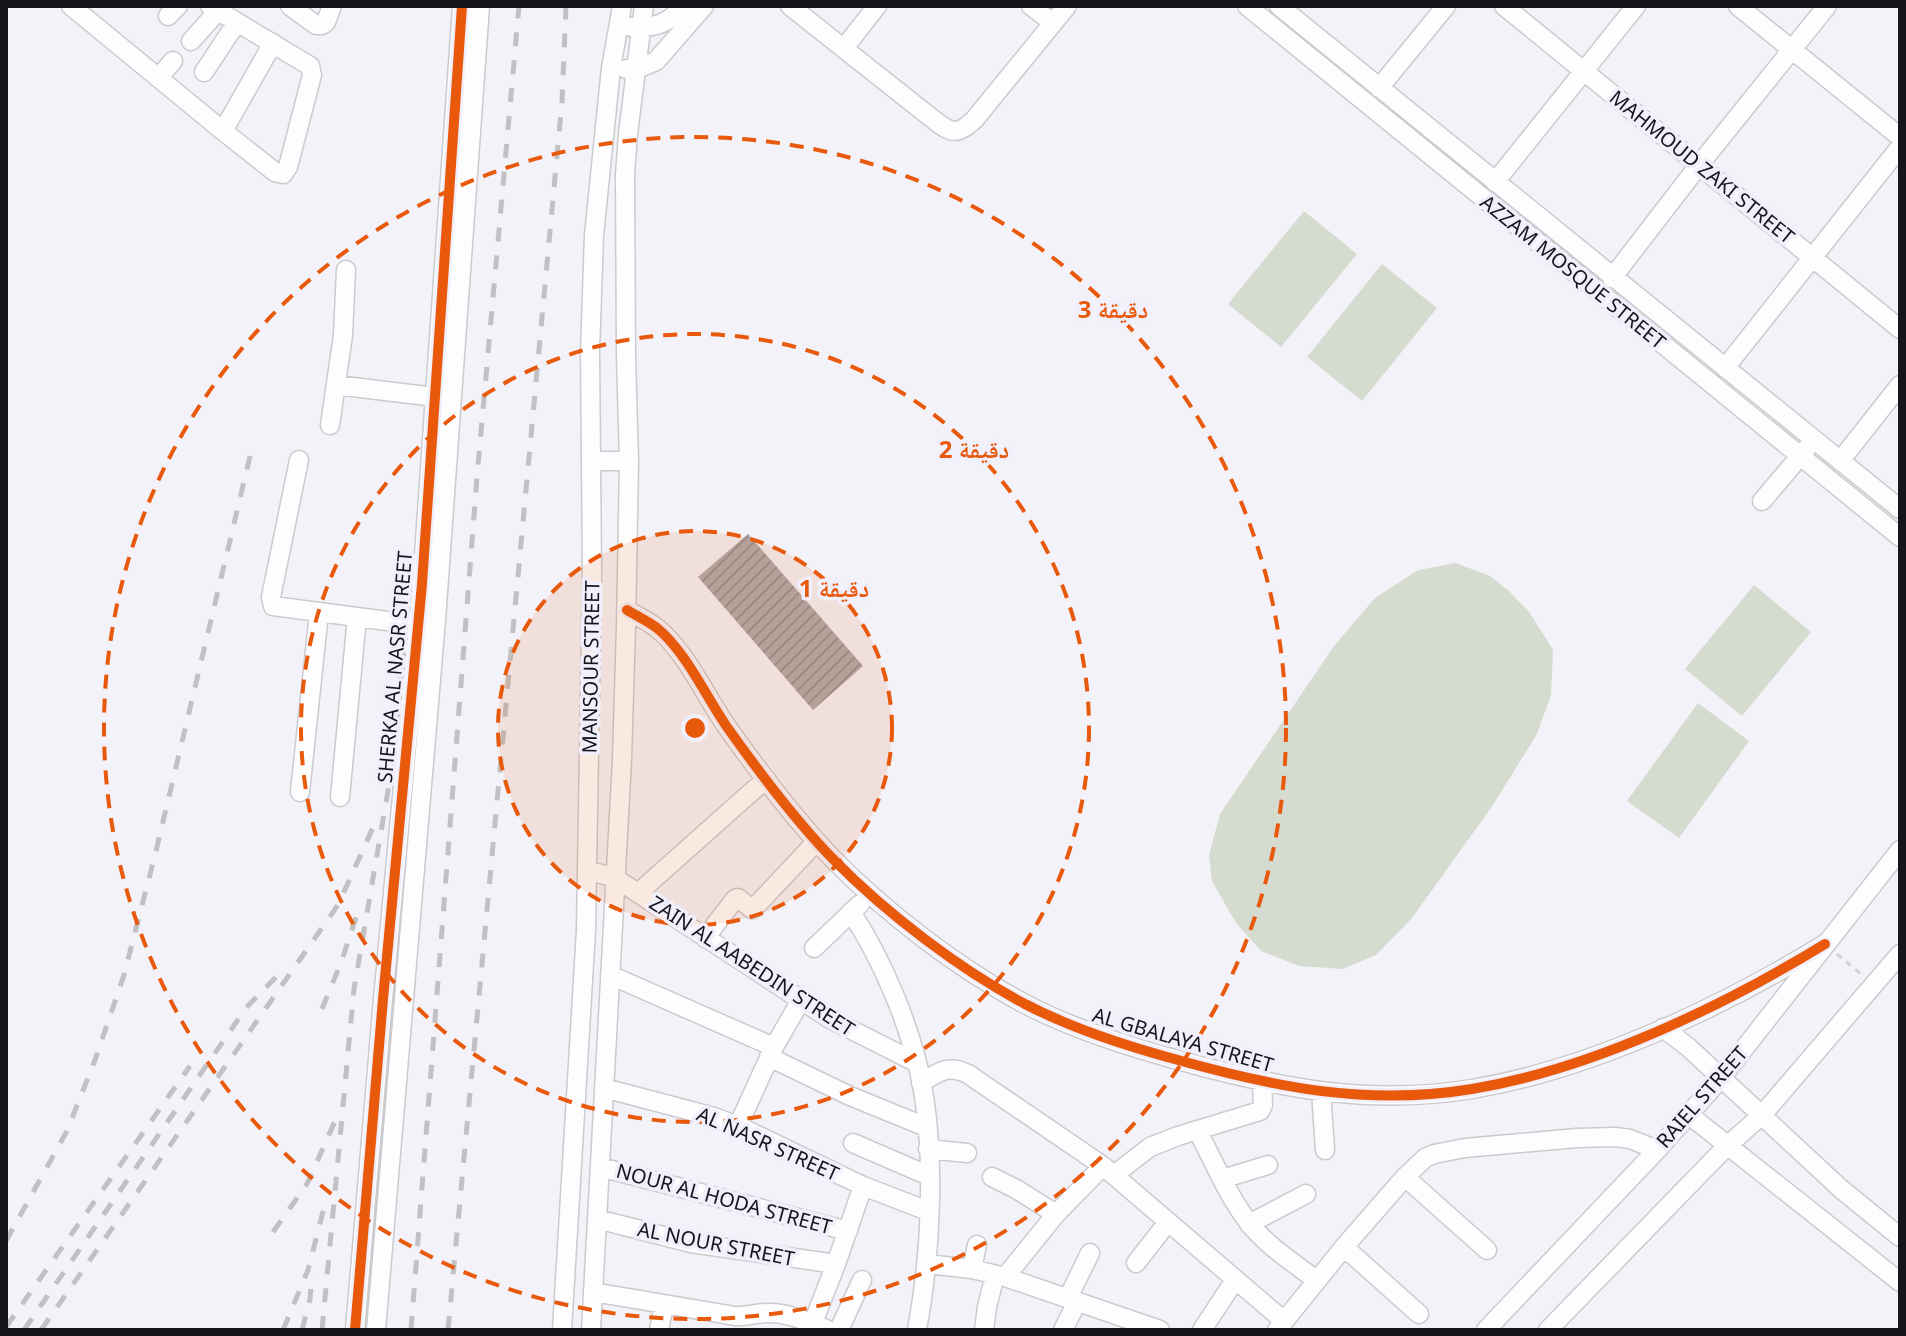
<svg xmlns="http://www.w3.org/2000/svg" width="1906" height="1336" viewBox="0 0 1906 1336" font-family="'Noto Sans','Noto Naskh Arabic',sans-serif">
  <defs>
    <pattern id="building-hatch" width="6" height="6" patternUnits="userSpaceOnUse" patternTransform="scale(2)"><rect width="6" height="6" fill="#aeabae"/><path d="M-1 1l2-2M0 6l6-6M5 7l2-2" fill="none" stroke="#959295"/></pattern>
  </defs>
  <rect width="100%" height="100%" fill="#f3f2f9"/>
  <!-- green -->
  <path fill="#d6dbd0" d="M 1304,211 L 1357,254 L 1281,347 L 1228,304 Z
    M 1382,264 L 1437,308 L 1362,401 L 1307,357 Z
    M 1456,563 L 1490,576 L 1509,591 L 1530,613 L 1553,650 L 1551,695 L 1537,734 L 1493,805 L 1412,918 L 1376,955 L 1343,969 L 1299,966 L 1261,951 L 1236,923 L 1212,881 L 1209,855 L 1220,814 L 1334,646 L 1375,598 L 1418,570 Z
    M 1754,585 L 1811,632 L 1742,716 L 1685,669 Z
    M 1698,703 L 1749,741 L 1679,838 L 1627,801 Z"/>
  <!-- building -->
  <path fill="url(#building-hatch)" d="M 748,534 L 863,666 L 813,710 L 698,577 Z"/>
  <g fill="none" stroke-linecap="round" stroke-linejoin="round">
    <!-- minor casing -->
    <g stroke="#cacacf" stroke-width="21">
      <path id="minor" d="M 71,6 L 223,131 L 275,172 L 283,174 L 288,167 L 312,75 L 310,66 L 210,6
        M 290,6 L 316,25 L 322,25 L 326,22 L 332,6
        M 790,6 L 934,120 C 952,134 958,135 974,120 L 1067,6
        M 1031,6 L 1053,23
        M 1247,6 L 1900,537
        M 1279,6 L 1900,509
        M 1504,6 L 1900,329
        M 1738,6 L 1900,137
        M 168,16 L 178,6
        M 631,27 C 657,28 666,24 685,6
        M 191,41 L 218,11
        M 844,48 L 877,6
        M 626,69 L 637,69 L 656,61 L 704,6
        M 204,72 L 237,22
        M 158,78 L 173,61
        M 1379,88 L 1446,6
        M 223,131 L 273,43
        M 1495,182 L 1636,6
        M 1612,278 L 1699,165 L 1827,6
        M 1725,368 L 1900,147
        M 336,385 L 435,397
        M 330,425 L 343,335 L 346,270
        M 299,460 L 271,597 L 273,606 L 418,625
        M 592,461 L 629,461
        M 1840,461 L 1900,385
        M 1762,501 L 1807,448
        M 627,610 C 637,616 648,621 657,628 C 686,652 705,695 727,727 C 759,772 794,819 833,859 C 886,913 959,969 1025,1004 C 1073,1029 1126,1046 1178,1060 C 1278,1088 1369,1106 1472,1089 C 1592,1069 1722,1007 1825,944
        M 300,792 L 319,613
        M 340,797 L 357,617
        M 587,870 L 615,878 L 830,1019 L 917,1063
        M 638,893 L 766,779
        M 851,912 C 882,959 910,1025 921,1080 C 936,1155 931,1255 917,1330
        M 705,938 L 735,899 L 738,898 L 752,909 L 754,908 L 816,842
        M 814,948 L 860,904
        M 610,975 L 774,1047
        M 1663,1028 L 1688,1047 L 1841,1189 L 1900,1237
        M 769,1057 L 850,1096 L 926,1127
        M 921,1083 C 939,1072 948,1064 968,1074 L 1103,1166 L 1284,1321
        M 604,1088 L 714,1117 L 738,1126 L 863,1186 L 928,1211
        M 1321,1091 L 1325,1150
        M 1688,1114 L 1900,1282
        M 738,1126 L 774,1047 L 801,1000
        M 1197,1130 C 1214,1161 1227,1195 1249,1223 C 1267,1246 1294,1263 1316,1280
        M 853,1143 L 929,1176
        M 928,1149 L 967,1153
        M 600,1167 L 848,1231
        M 1114,1175 L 1150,1147 L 1178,1136 L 1260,1111 L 1263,1105 L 1262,1082
        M 992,1177 L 1016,1189 L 1056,1214
        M 1405,1177 L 1487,1250
        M 1222,1179 L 1268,1165
        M 597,1219 L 691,1243 L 836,1264
        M 1249,1224 L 1306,1194
        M 1344,1247 L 1419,1314
        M 1136,1263 L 1168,1222
        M 927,1264 L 972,1269 L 1005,1277 L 1160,1330
        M 972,1269 L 977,1245
        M 1005,1277 L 1056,1214 L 1103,1166
        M 593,1292 L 735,1316 C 746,1317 756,1313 767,1313 C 787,1312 809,1322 828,1330
        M 1068,1298 L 1090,1253
        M 813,1323 L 836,1264 L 863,1186
        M 355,1330 L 383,999 L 422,584 L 462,6
        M 376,1330 L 436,620 L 480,6
        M 562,1330 L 586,930 L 592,572 L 590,352 L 594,235 L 611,68 L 622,6
        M 591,1330 L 622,760 L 626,626 L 629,461 L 626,356 L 625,175 L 628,134 L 644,6
        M 659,1330 L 664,1305
        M 839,1330 L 862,1280
        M 984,1330 L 987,1307 L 995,1275
        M 1063,1330 L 1077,1302
        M 1202,1330 L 1235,1280
        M 1277,1330 L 1344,1247 L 1405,1177 L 1425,1158 L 1434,1154 L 1465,1148 L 1577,1138 L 1615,1137 L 1630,1139 L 1657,1150
        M 1486,1330 L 1657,1150 L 1721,1078 L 1900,850
        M 1548,1330 L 1727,1146 L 1762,1115 L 1900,954"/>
    </g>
    <!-- path -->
    <path stroke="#d2d2d4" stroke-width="3" stroke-dasharray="6 6" stroke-linecap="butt" d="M 1837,954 L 1862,975"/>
    <!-- minor -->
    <use href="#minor" stroke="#fdfdfe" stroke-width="18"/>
    <!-- rail -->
    <path stroke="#c1c1c3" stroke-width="5" stroke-dasharray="14 14" stroke-linecap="butt" d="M 322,1009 L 342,960 L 359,908
      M 273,1232 L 307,1184 L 335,1121
      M 6,1241 L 67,1131 L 95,1060 L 124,975 L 156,851 L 252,448
      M 6,1327 L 190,1066
      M 24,1330 L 246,1008 L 277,976
      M 41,1330 L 338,905 L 375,823
      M 283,1330 L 308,1270 L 326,1200
      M 302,1330 L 310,1299 L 312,1275
      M 322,1330 L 354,989 L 389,785 L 405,632
      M 411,1330 L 477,477 L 519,6
      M 448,1330 L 562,102 L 566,6"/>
    <!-- cycleway casing -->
    <g stroke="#f1effc" stroke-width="15">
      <path id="cycleway" d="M 627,610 C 637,616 648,621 657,628 C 686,652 705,695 727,727 C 759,772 794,819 833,859 C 886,913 959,969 1025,1004 C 1073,1029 1126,1046 1178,1060 C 1278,1088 1369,1106 1472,1089 C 1592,1069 1722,1007 1825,944
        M 355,1330 L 383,999 L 422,584 L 462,6"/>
    </g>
    <!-- cycleway -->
    <use href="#cycleway" stroke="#e8590c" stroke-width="10"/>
  </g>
  <!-- distance rings -->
  <circle cx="695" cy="728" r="197" fill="#e8590c" fill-opacity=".12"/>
  <g fill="none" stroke="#e8590c" stroke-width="4" stroke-dasharray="14 10">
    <circle cx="695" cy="728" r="197"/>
    <circle cx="695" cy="728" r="394"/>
    <circle cx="695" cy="728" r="591"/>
  </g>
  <g text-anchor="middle" stroke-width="7" stroke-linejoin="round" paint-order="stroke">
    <!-- street labels -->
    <g font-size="20" fill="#16161a" stroke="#f1effc">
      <text transform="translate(1702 167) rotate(39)" y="7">MAHMOUD ZAKI STREET</text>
      <text transform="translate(1573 272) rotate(39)" y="7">AZZAM MOSQUE STREET</text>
      <text transform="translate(395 667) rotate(-85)" y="7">SHERKA AL NASR STREET</text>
      <text transform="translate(591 667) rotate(-89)" y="7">MANSOUR STREET</text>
      <text transform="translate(752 966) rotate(33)" y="7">ZAIN AL AABEDIN STREET</text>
      <text transform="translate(1183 1040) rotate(16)" y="7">AL GBALAYA STREET</text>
      <text transform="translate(1702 1097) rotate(-49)" y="7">RAIEL STREET</text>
      <text transform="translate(768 1144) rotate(24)" y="7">AL NASR STREET</text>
      <text transform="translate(724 1199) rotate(15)" y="7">NOUR AL HODA STREET</text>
      <text transform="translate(716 1244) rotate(11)" y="7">AL NOUR STREET</text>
    </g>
  </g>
  <circle cx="695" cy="728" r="12" fill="#e8590c" stroke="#f1effc" stroke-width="4"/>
  <g font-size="24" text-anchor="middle" font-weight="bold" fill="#e8590c" stroke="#f1effc" stroke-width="7" stroke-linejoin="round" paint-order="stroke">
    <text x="1113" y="318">3 دقيقة</text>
    <text x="974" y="458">2 دقيقة</text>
    <text x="834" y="597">1 دقيقة</text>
  </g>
  <!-- border -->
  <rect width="1906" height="1336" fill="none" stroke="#16161a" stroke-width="16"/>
</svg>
